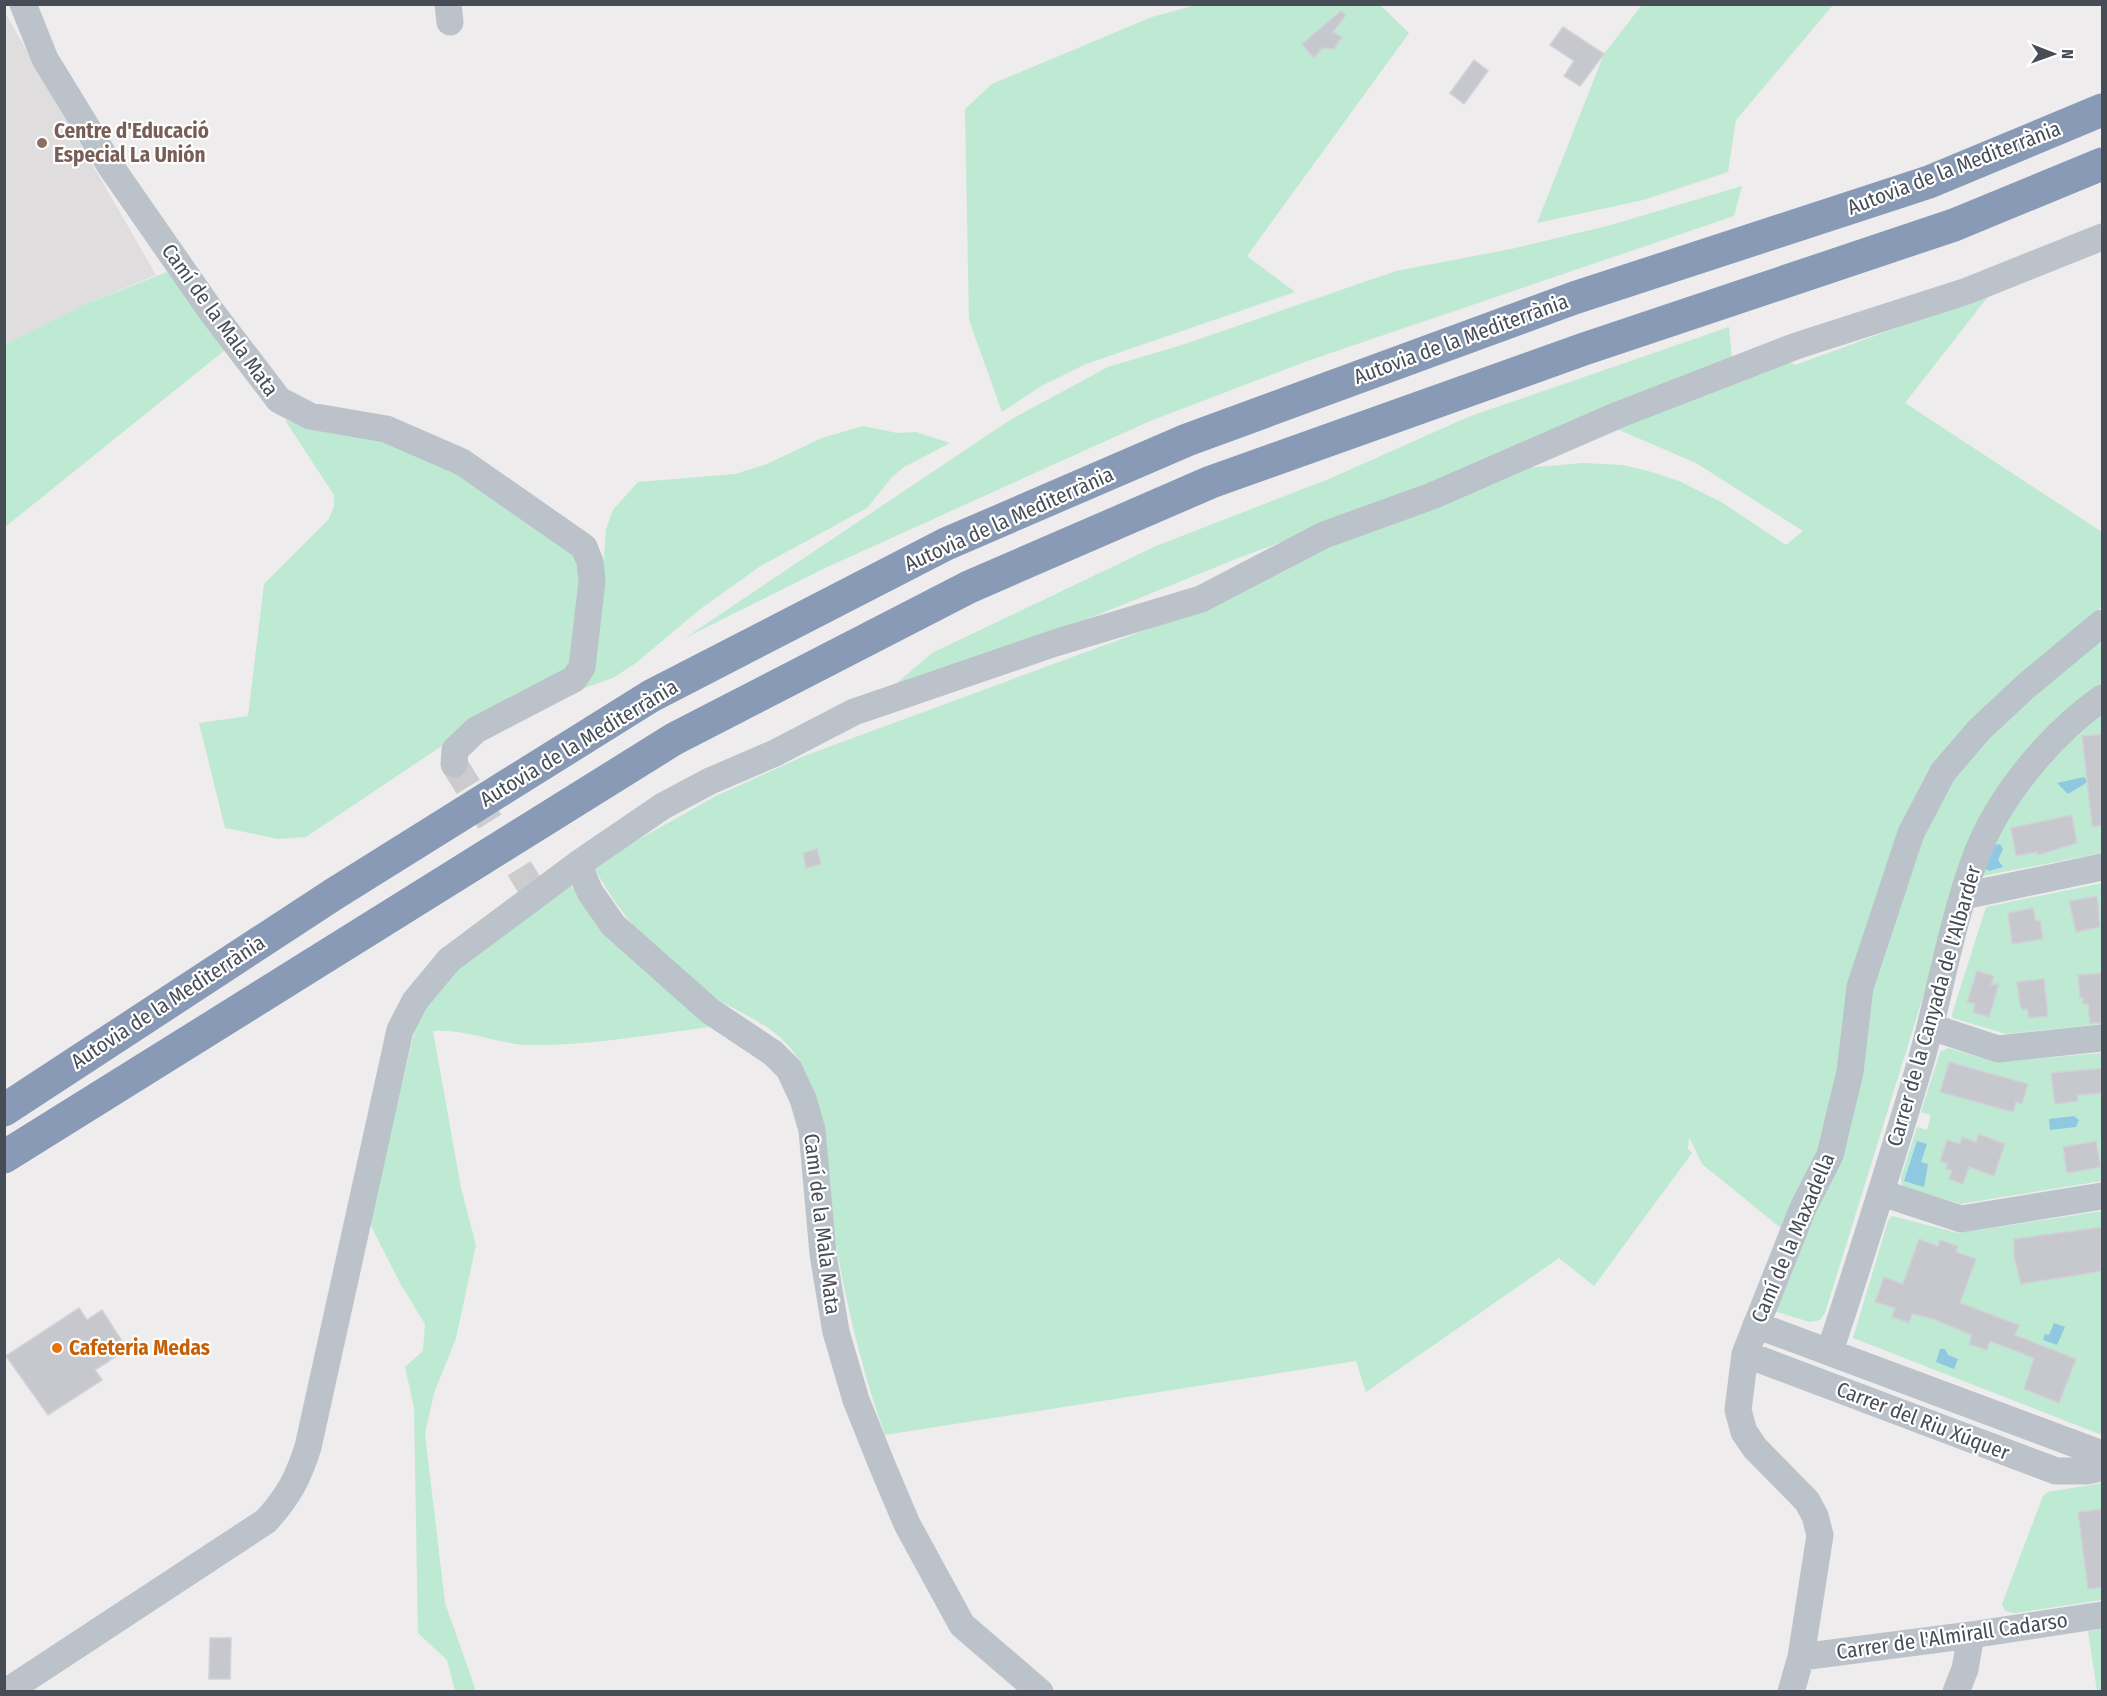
<svg xmlns="http://www.w3.org/2000/svg" width="2107" height="1696" viewBox="0 0 2107 1696" font-family="'Fira Sans Condensed',sans-serif">
  <rect width="100%" height="100%" fill="#eeecec"/>
  <!-- education -->
  <path fill="#dfdddd" d="M 4,11 L 156,275 L 81,306 L 5,344 Z"/>
  <!-- green -->
  <path fill="#bee9d2" d="M 1196,5 L 1380,5 L 1409,33 L 1247,256 L 1295,292 L 1086,364 L 1041,386 L 1002,412 L 969,320 L 965,109 L 992,84 L 1152,17 Z
    M 1642,5 L 1833,5 L 1736,120 L 1728,172 L 1643,200 L 1537,223 L 1604,54 Z
    M 1742,186 L 1734,216 L 1307,361 L 1150,421 L 825,568 L 685,638 L 1010,420 L 1108,367 L 1182,345 L 1396,271 L 1516,248 L 1611,225 Z
    M 172,270 L 230,346 L 5,527 L 5,344 L 81,306 Z
    M 1990,294 L 1905,403 L 2102,532 L 2102,606 L 1929,781 L 1837,1108 L 1781,1228 L 1702,1164 L 1689,1137 L 1688,1149 L 1692,1153 L 1594,1286 L 1559,1258 L 1366,1392 L 1356,1361 L 885,1435 C 844,1321 828,1202 810,1083 C 787,1021 745,1021 698,987 C 652,953 617,911 591,862 L 627,846 L 716,796 L 804,756 L 1154,627 L 1319,550 L 1524,468 L 1583,463 L 1622,465 L 1648,471 L 1679,481 L 1723,503 L 1786,545 L 1803,531 L 1696,463 L 1610,426 L 1788,360 L 1795,365 Z
    M 1729,327 L 1733,371 L 1583,430 L 1241,557 L 869,707 L 932,653 L 1156,546 L 1329,479 L 1468,417 Z
    M 285,420 L 378,440 L 465,474 L 574,552 L 581,580 L 570,660 L 563,674 L 458,735 L 306,837 L 279,839 L 225,828 L 199,723 L 248,716 L 264,584 L 329,519 L 334,506 L 334,495 Z
    M 863,426 L 897,433 L 916,432 L 950,443 L 904,467 L 892,477 L 867,508 L 759,567 L 699,610 L 636,663 L 613,678 L 584,688 L 589,679 L 602,588 L 606,529 L 613,510 L 638,482 L 735,474 L 767,464 L 822,438 Z
    M 2102,635 L 2102,686 L 2026,760 L 1926,987 L 1825,1313 L 1820,1320 L 1810,1322 L 1774,1311 L 1866,1005 L 1925,830 L 1959,770 L 1999,720 Z
    M 2102,704 L 2102,853 L 1982,876 L 2008,809 Z
    M 2102,883 L 2102,1024 L 2006,1034 L 1953,1018 L 1952,1014 L 1986,907 Z
    M 570,886 L 584,890 L 719,1026 C 657,1033 592,1046 530,1045 C 497,1044 467,1029 433,1031 L 461,1188 L 476,1245 L 456,1338 L 434,1393 L 425,1434 L 445,1603 L 476,1691 L 455,1691 L 447,1660 L 418,1633 L 414,1407 L 405,1367 L 423,1351 L 425,1324 L 400,1283 L 369,1222 L 419,1013 L 437,977 Z
    M 1948,1048 L 1996,1062 L 2102,1053 L 2102,1181 L 1960,1204 L 1902,1186 L 1901,1178 L 1917,1127 L 1927,1130 L 1931,1115 L 1921,1112 L 1940,1052 Z
    M 2102,1211 L 2102,1435 L 1853,1338 L 1888,1221 L 1892,1216 L 1958,1233 Z
    M 2102,1483 L 2102,1600 L 2015,1613 L 2005,1611 L 2002,1604 L 2043,1496 L 2048,1492 Z
    M 2102,1629 L 2102,1691 L 2097,1691 L 2088,1631 Z"/>
  <!-- water -->
  <path fill="#8fc8e1" d="M 2084,777 L 2087,781 L 2086,783 L 2068,794 L 2057,783 Z
    M 2000,844 L 2003,849 L 1998,860 L 2003,867 L 1989,871 L 1985,868 L 1994,845 Z
    M 2074,1116 L 2079,1120 L 2076,1127 L 2050,1130 L 2049,1119 Z
    M 1917,1141 L 1927,1144 L 1921,1162 L 1928,1164 L 1924,1187 L 1904,1181 Z
    M 2054,1323 L 2065,1327 L 2057,1345 L 2043,1340 L 2045,1334 L 2049,1335 Z
    M 1940,1349 L 1945,1349 L 1948,1355 L 1958,1359 L 1954,1369 L 1936,1362 Z"/>
  <!-- building -->
  <path fill="#c7c8ce" stroke="#d0d2d7" stroke-width="1.5" d="M 1341,11 L 1346,15 L 1333,32 L 1342,37 L 1334,49 L 1322,48 L 1314,58 L 1302,44 Z
    M 1563,27 L 1604,54 L 1580,86 L 1564,76 L 1574,61 L 1550,45 Z
    M 1474,60 L 1488,71 L 1464,104 L 1450,93 Z
    M 2103,734 L 2103,826 L 2092,826 L 2082,736 Z
    M 2072,815 L 2077,843 L 2038,855 L 2037,852 L 2016,856 L 2011,828 Z
    M 817,849 L 821,864 L 806,868 L 803,853 Z
    M 2097,896 L 2100,927 L 2076,932 L 2069,901 Z
    M 2033,908 L 2036,921 L 2040,920 L 2043,939 L 2012,944 L 2008,913 Z
    M 1977,971 L 1994,976 L 1991,985 L 1999,984 L 1989,1017 L 1973,1012 L 1975,1004 L 1967,1002 Z
    M 2103,973 L 2103,1023 L 2090,1023 L 2088,1004 L 2083,1004 L 2083,998 L 2080,998 L 2078,975 Z
    M 2044,979 L 2048,1016 L 2029,1018 L 2027,1009 L 2023,1010 L 2020,1005 L 2017,982 Z
    M 1949,1062 L 2028,1084 L 2022,1104 L 2016,1102 L 2013,1112 L 1940,1092 Z
    M 2103,1068 L 2103,1093 L 2077,1095 L 2078,1101 L 2055,1104 L 2051,1073 Z
    M 1979,1134 L 2005,1144 L 1994,1176 L 1969,1167 L 1963,1184 L 1949,1179 L 1952,1171 L 1946,1169 L 1948,1164 L 1940,1161 L 1947,1140 L 1960,1144 L 1962,1137 L 1976,1142 Z
    M 2096,1141 L 2101,1167 L 2067,1173 L 2063,1147 Z
    M 2103,1227 L 2103,1271 L 2021,1284 L 2014,1257 L 2014,1239 Z
    M 1919,1239 L 1938,1246 L 1940,1240 L 1958,1246 L 1956,1252 L 1976,1259 L 1960,1303 L 2019,1325 L 2015,1335 L 2076,1359 L 2059,1403 L 2024,1389 L 2034,1358 L 1990,1341 L 1987,1350 L 1969,1344 L 1972,1335 L 1933,1319 L 1912,1314 L 1909,1323 L 1892,1317 L 1895,1308 L 1875,1302 L 1884,1277 L 1903,1284 Z
    M 79,1308 L 87,1320 L 102,1310 L 127,1349 L 95,1370 L 102,1380 L 48,1415 L 6,1356 Z
    M 2103,1509 L 2103,1587 L 2088,1589 L 2078,1512 Z
    M 210,1638 L 231,1638 L 230,1679 L 209,1679 Z"/>
  <g fill="none" stroke-linecap="round" stroke-linejoin="round">
    <!-- minor-tunnel -->
    <path stroke="#ccccce" stroke-width="27" stroke-dasharray="27 14" stroke-linecap="butt" d="M 454,764 L 537,897"/>
    <!-- minor -->
    <path stroke="#bbc2ca" stroke-width="27" d="M 23,4 L 45,59 L 111,167 L 211,311 L 279,400 L 310,416 L 386,429 L 462,462 L 584,547 L 590,562 L 592,581 L 582,667 L 574,679 L 476,730 L 455,750 L 454,764
      M 448,4 L 450,22
      M 578,864 L 590,892 L 613,925 L 710,1011 L 773,1053 L 789,1069 L 803,1099 L 812,1130 L 823,1254 L 836,1332 L 856,1400 L 882,1465 L 907,1524 L 962,1625 L 1040,1692
      M 1964,896 L 2102,867
      M 1931,1027 L 1998,1049 L 2102,1038
      M 1882,1193 L 1961,1219 L 2102,1196
      M 1756,1325 L 2102,1454
      M 1830,1351 C 1862,1254 1892,1158 1921,1061 C 1940,994 1951,924 1975,859 C 1997,798 2050,735 2102,698
      M 1745,1354 L 2056,1471 L 2086,1471 L 2102,1468
      M 1801,1657 L 1971,1635 L 2102,1615
      M 6,1692 L 266,1521 C 289,1496 298,1478 308,1447 L 400,1030 L 415,1001 L 449,960 L 578,864 L 663,806 L 710,781 L 775,753 L 854,712 L 1055,643 L 1201,599 L 1324,535 L 1432,496 L 1618,415 L 1796,346 L 1967,291 L 2102,237
      M 1791,1692 L 1801,1657 L 1820,1535 L 1815,1516 L 1807,1501 L 1755,1448 L 1744,1432 L 1738,1410 L 1745,1354 L 1803,1208 L 1830,1155 L 1850,1072 L 1860,987 L 1911,833 L 1943,772 L 1979,730 L 2026,686 L 2102,623
      M 1956,1692 L 1965,1669 L 1971,1635"/>
    <!-- highway -->
    <path stroke="#889ab6" stroke-width="33" d="M 4,1110 L 334,894 L 651,696 L 946,544 L 1187,440 L 1574,298 L 1929,182 L 2102,110
      M 4,1157 L 674,739 L 969,587 L 1211,482 L 1584,349 L 1954,225 L 2102,164"/>
  </g>
  <!-- markers -->
  <circle fill="#8d6e63" stroke="#fff" stroke-width="2" cx="42" cy="143" r="6"/>
  <circle fill="#e8710a" stroke="#fff" stroke-width="2" cx="57" cy="1348" r="6"/>
  <g text-anchor="middle" stroke-width="4.5" stroke-linejoin="round" paint-order="stroke">
    <!-- education labels -->
    <g font-size="21" font-weight="bold" fill="#785e54" stroke="#fff" text-anchor="start">
      <text x="54" y="138">Centre d'Educació<tspan x="54" dy="24">Especial La Unión</tspan></text>
    </g>
    <!-- street labels -->
    <g font-size="21" fill="#464d57" stroke="#fff">
      <text transform="translate(1954 168) rotate(-21)" y="7">Autovia de la Mediterrània</text>
      <text transform="translate(220 320) rotate(54)" y="7">Camí de la Mala Mata</text>
      <text transform="translate(1461 339) rotate(-20)" y="7">Autovia de la Mediterrània</text>
      <text transform="translate(1009 519) rotate(-24)" y="7">Autovia de la Mediterrània</text>
      <text transform="translate(579 743) rotate(-31)" y="7">Autovia de la Mediterrània</text>
      <text transform="translate(168 1002) rotate(-33)" y="7">Autovia de la Mediterrània</text>
      <text transform="translate(1934 1006) rotate(-74)" y="7">Carrer de la Canyada de l'Albarder</text>
      <text transform="translate(822 1224) rotate(83)" y="7">Camí de la Mala Mata</text>
      <text transform="translate(1793 1238) rotate(-67)" y="7">Camí de la Maxadella</text>
      <text transform="translate(1923 1421) rotate(21)" y="7">Carrer del Riu Xúquer</text>
      <text transform="translate(1952 1636) rotate(-8)" y="7">Carrer de l'Almirall Cadarso</text>
    </g>
    <!-- food labels -->
    <g font-size="21" font-weight="bold" fill="#c56008" stroke="#fff" text-anchor="start">
      <text x="69" y="1355">Cafeteria Medas</text>
    </g>
  </g>
  <!-- border -->
  <rect width="2107" height="1696" fill="none" stroke="#464d57" stroke-width="12"/>
  <!-- north arrow -->
  <g transform="translate(2053 54) rotate(91)" stroke="#ffffff" stroke-width="4.5" paint-order="stroke">
  <path d="M0-4.5L10 22L0 15L-10 22Z" fill="#464d57"/>
  <text y="-9" font-size="16" font-weight="bold" text-anchor="middle" fill="#464d57">N</text>
  </g>
</svg>
